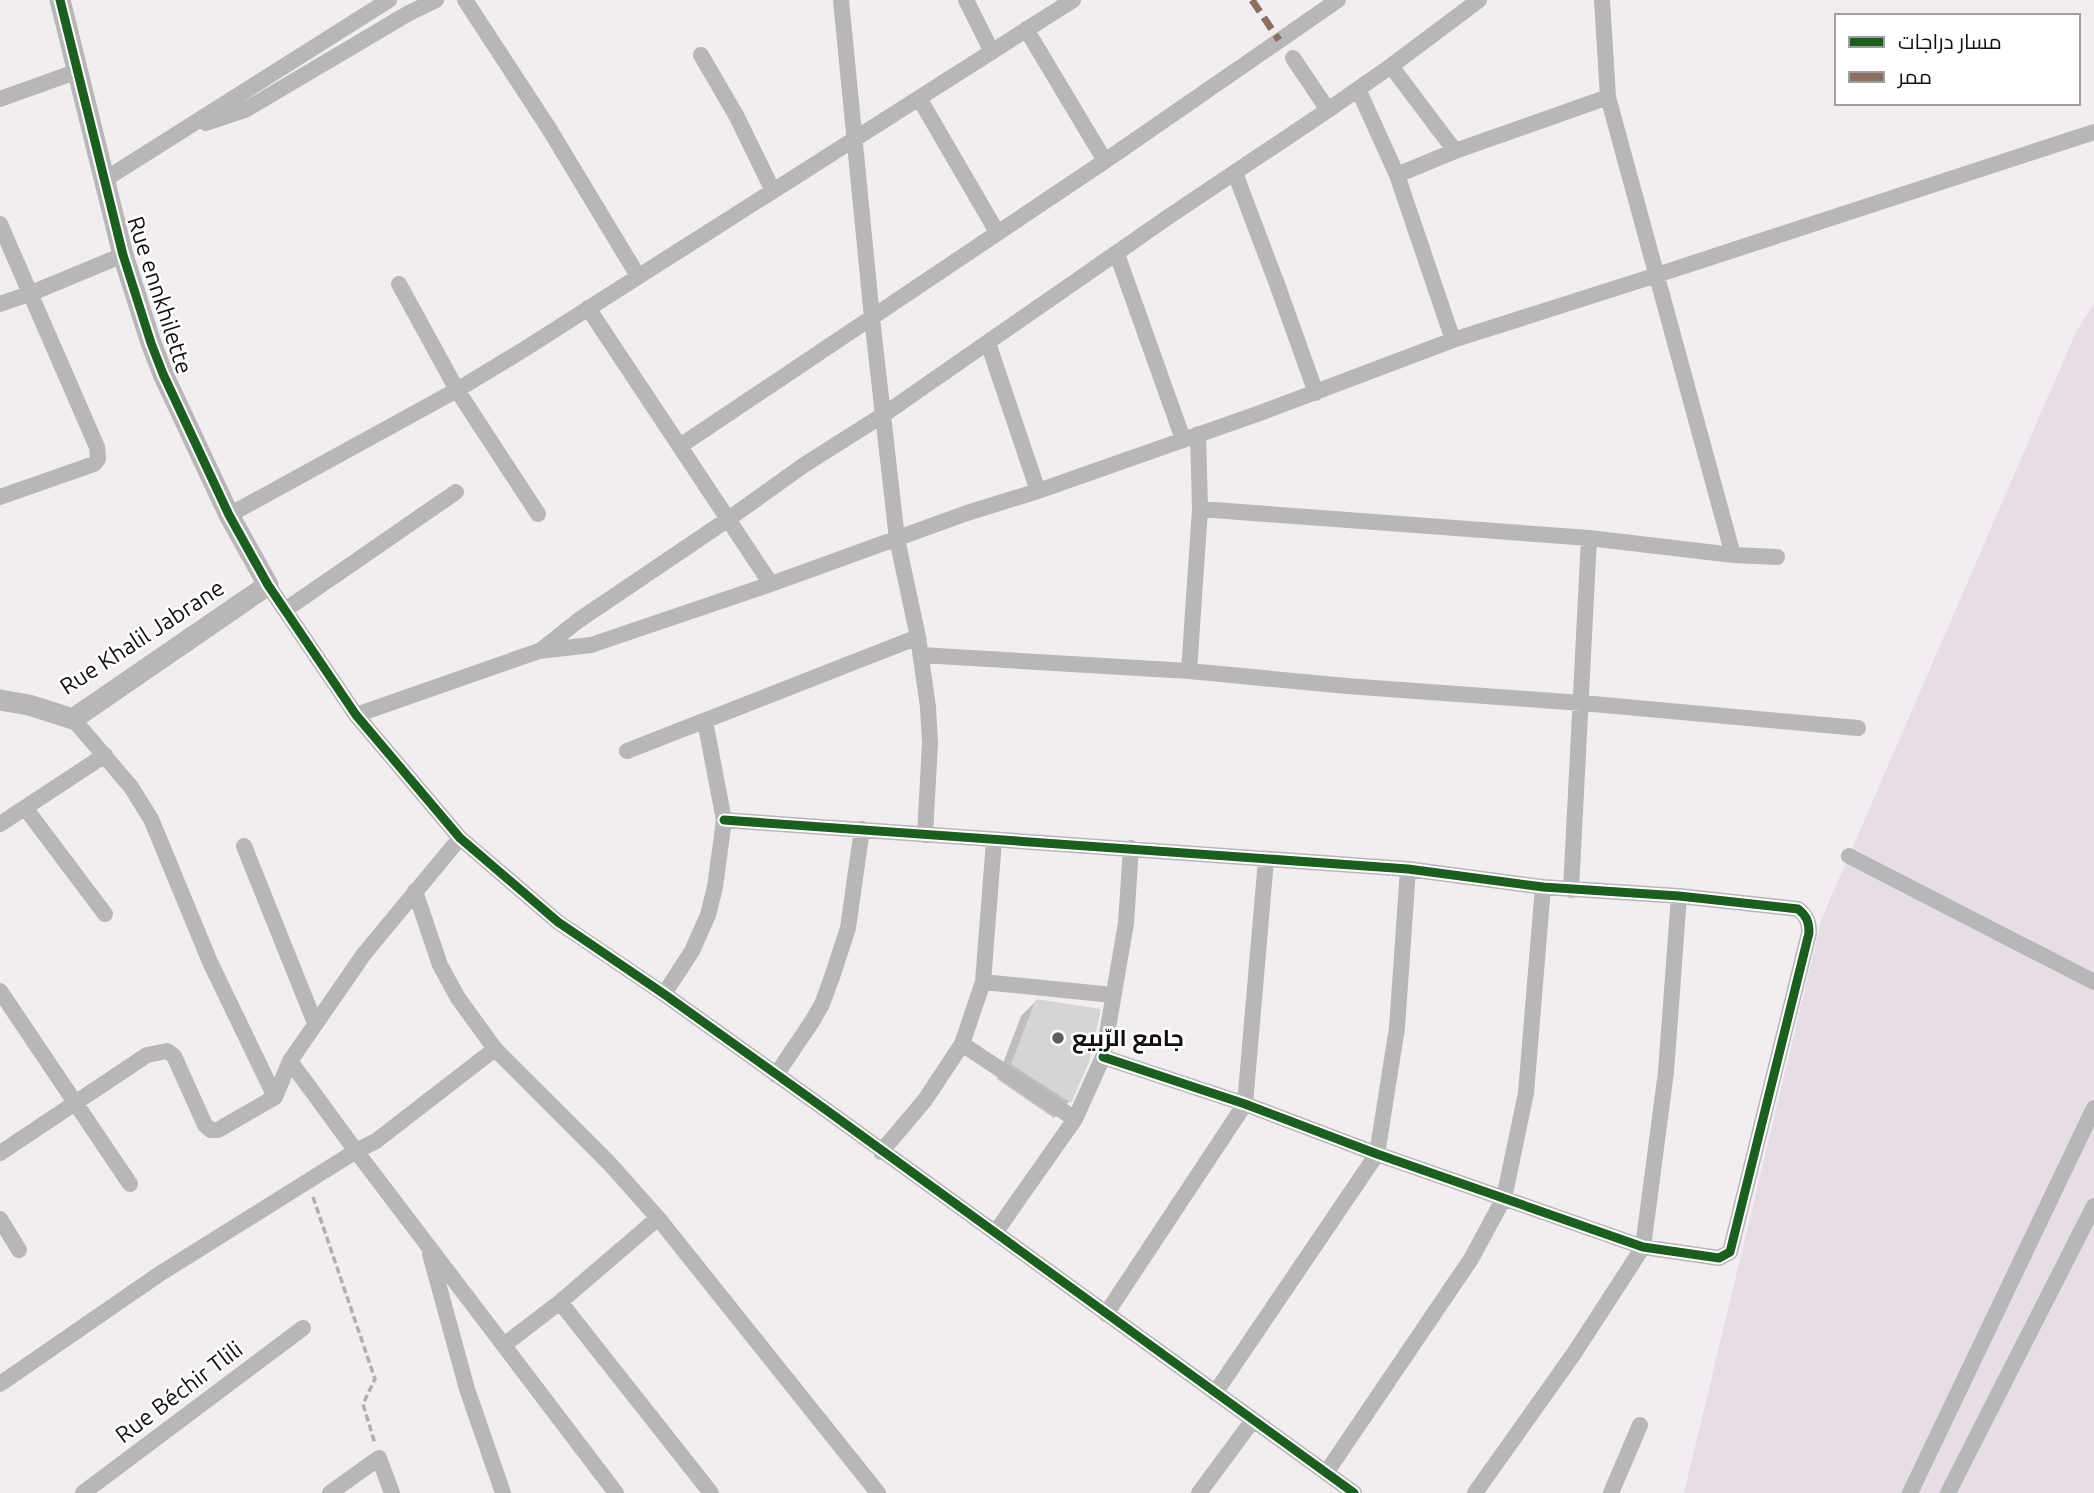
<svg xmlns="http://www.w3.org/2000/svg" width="2094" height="1493" viewBox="0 0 2094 1493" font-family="Ubuntu,Cairo,sans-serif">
  <rect width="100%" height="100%" fill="#f1edf1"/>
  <!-- built -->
  <path fill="#e7dde7" d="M 2094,303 L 2094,1493 L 1684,1493 L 1822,918 L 2076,332 Z"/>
  <!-- shadow -->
  <path fill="#0003" d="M 1037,1000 L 1087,1062 L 1069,1102 L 1054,1118 L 997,1079 L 1021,1016 Z"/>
  <!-- building -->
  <path fill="#d7d4d8" d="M 1036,999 L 1101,1009 L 1089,1062 L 1071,1103 L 1011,1064 Z"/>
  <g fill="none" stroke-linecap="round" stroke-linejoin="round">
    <!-- path -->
    <path stroke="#b0afb0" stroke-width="3.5" stroke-dasharray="7 3.5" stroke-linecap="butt" d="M 313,1197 L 375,1379 L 363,1404 L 375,1444"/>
    <!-- minor -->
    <path stroke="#b8b7b8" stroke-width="16" d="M 465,0 L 548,127 L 638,276
      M 841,0 L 872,318 L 897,539 L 918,637 L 928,707 L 930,743 L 925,835
      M 966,0 L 992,52
      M 1602,0 L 1608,97 L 1733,555
      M 1026,29 L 1105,161
      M 701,55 L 737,117 L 773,191
      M 1293,58 L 1328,110
      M 1391,66 L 1455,151
      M 1358,89 L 1397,175 L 1453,340
      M 919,98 L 997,232
      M 0,99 L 78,71
      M 206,123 L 245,110 L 409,13 L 436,0
      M 1235,173 L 1277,284 L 1316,393
      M 1397,175 L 1455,151 L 1608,97
      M 104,180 L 389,0
      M 0,224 L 97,447 L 98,459 L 94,464 L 0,497
      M 1117,254 L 1183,439
      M 399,284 L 457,390 L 538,514
      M 0,304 L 29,294 L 123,255
      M 588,308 L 771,584
      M 988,343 L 1038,491
      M 680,446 L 1105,161 L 1338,0
      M 1200,509 L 1589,538 L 1733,555 L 1777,557
      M 229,515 L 457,390 L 523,350 L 1073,0
      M 268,585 L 356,715 L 460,838 L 558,922 L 664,994 L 829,1112 L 1354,1493
      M 285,610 L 456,492
      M 541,650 L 579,620 L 727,520 L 804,465 L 883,415 L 1174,213 L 1328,110 L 1391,66 L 1479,0
      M 921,655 L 1189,671 L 1347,686 L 1582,703 L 1858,728
      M 1189,671 L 1200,509 L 1198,434
      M 356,715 L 539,651 L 591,645 L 771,584 L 967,513 L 1038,491 L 1260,413 L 1453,340 L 1657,275 L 2094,132
      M 73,719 L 131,787 L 151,819 L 210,962 L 275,1097
      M 627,751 L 918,637
      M 26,809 L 105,914
      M 724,820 L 1408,869 L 1543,887 L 1679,896 L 1798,909 C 1807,916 1809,922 1809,933 L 1730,1252 L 1719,1258 L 1643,1247 L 1377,1154 L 1245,1104 L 1103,1057
      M 0,824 L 105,755
      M 460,838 L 364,954 L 290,1061 L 356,1151 L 616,1493
      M 244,846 L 315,1023
      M 1849,856 L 2094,982
      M 1571,890 L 1589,538
      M 415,891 L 440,965 L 458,998 L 495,1049 L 609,1163 L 658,1218 L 878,1493
      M 983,982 L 1113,995
      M 0,991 L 130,1184
      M 664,994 L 692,951 L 708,915 L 715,887 L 724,820 L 705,721
      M 962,1044 L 1075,1119
      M 776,1075 L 813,1020 L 822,1004 L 832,977 L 848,928 L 862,829
      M 881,1152 L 925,1100 L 962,1044 L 983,982 L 994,841
      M 0,1153 L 147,1055 L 167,1051 L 174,1056 L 205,1125 L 211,1130 L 218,1130 L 275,1097 L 290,1061
      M 0,1219 L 19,1250
      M 995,1233 L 1075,1119 L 1103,1057 L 1126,923 L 1131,848
      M 430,1254 L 467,1389 L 503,1493
      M 560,1302 L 711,1493
      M 1106,1314 L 1245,1104 L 1266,860
      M 504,1345 L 560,1302 L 658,1218
      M 0,1384 L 161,1273 L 356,1151 L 376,1141 L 495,1049
      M 1215,1393 L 1377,1154 L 1397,1028 L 1408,869
      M 1326,1473 L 1471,1259 L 1504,1198 L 1526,1093 L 1543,887
      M 83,1493 L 303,1328
      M 330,1493 L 379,1458 L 392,1493
      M 1199,1493 L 1253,1420
      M 1475,1493 L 1575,1352 L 1643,1247 L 1666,1072 L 1679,896
      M 1611,1493 L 1640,1425
      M 1910,1493 L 2094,1108
      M 1948,1493 L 2094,1206"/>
    <!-- tertiary -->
    <path stroke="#b8b7b8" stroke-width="21" d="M 0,700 L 29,705 L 73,719 L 268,585 L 229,515 L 163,374 L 151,343 L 123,255 L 60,0"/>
    <!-- quiet -->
    <path stroke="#8d6e63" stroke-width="7" stroke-dasharray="14 7" stroke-linecap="butt" d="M 1252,0 L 1279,40"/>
    <!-- cycleway casing -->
    <g stroke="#fff" stroke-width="13">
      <path id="cycleway" d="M 60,0 L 123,255 L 151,343 L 163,374 L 229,515 L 268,585 L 356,715 L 460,838 L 558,922 L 664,994 L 829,1112 L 1354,1493
        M 724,820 L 1408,869 L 1543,887 L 1679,896 L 1798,909 C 1807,916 1809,922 1809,933 L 1730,1252 L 1719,1258 L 1643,1247 L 1377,1154 L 1245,1104 L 1103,1057"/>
    </g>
    <!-- cycleway -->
    <use href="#cycleway" stroke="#1b5e20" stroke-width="9"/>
  </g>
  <!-- markers -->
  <circle fill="#605d60" stroke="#fff" stroke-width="2.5" cx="1058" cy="1038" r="7"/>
  <g text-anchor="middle" stroke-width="5" stroke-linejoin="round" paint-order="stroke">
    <!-- street labels -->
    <g font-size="23" fill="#120f12" stroke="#fff">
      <text transform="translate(160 295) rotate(72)" y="8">Rue ennkhilette</text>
      <text transform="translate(142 637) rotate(-33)" y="8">Rue Khalil Jabrane</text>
      <text transform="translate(179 1392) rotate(-37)" y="8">Rue Béchir Tlili</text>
    </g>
    <!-- poi labels -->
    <g font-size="23" font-weight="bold" fill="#120f12" stroke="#fff" text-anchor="start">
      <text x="1072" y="1046">جامع الرّبيع</text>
    </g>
  </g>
  <!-- legend -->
  <rect x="1835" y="14" width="245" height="91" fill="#ffffff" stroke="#a09fa0" stroke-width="2"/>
  <rect x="1849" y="37" width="35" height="10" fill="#1b5e20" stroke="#a09fa0" stroke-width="2"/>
  <text x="1898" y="49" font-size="21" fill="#120f12">مسار دراجات</text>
  <rect x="1849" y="72" width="35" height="10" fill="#8d6e63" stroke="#a09fa0" stroke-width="2"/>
  <text x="1898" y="84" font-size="21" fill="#120f12">ممر</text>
</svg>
